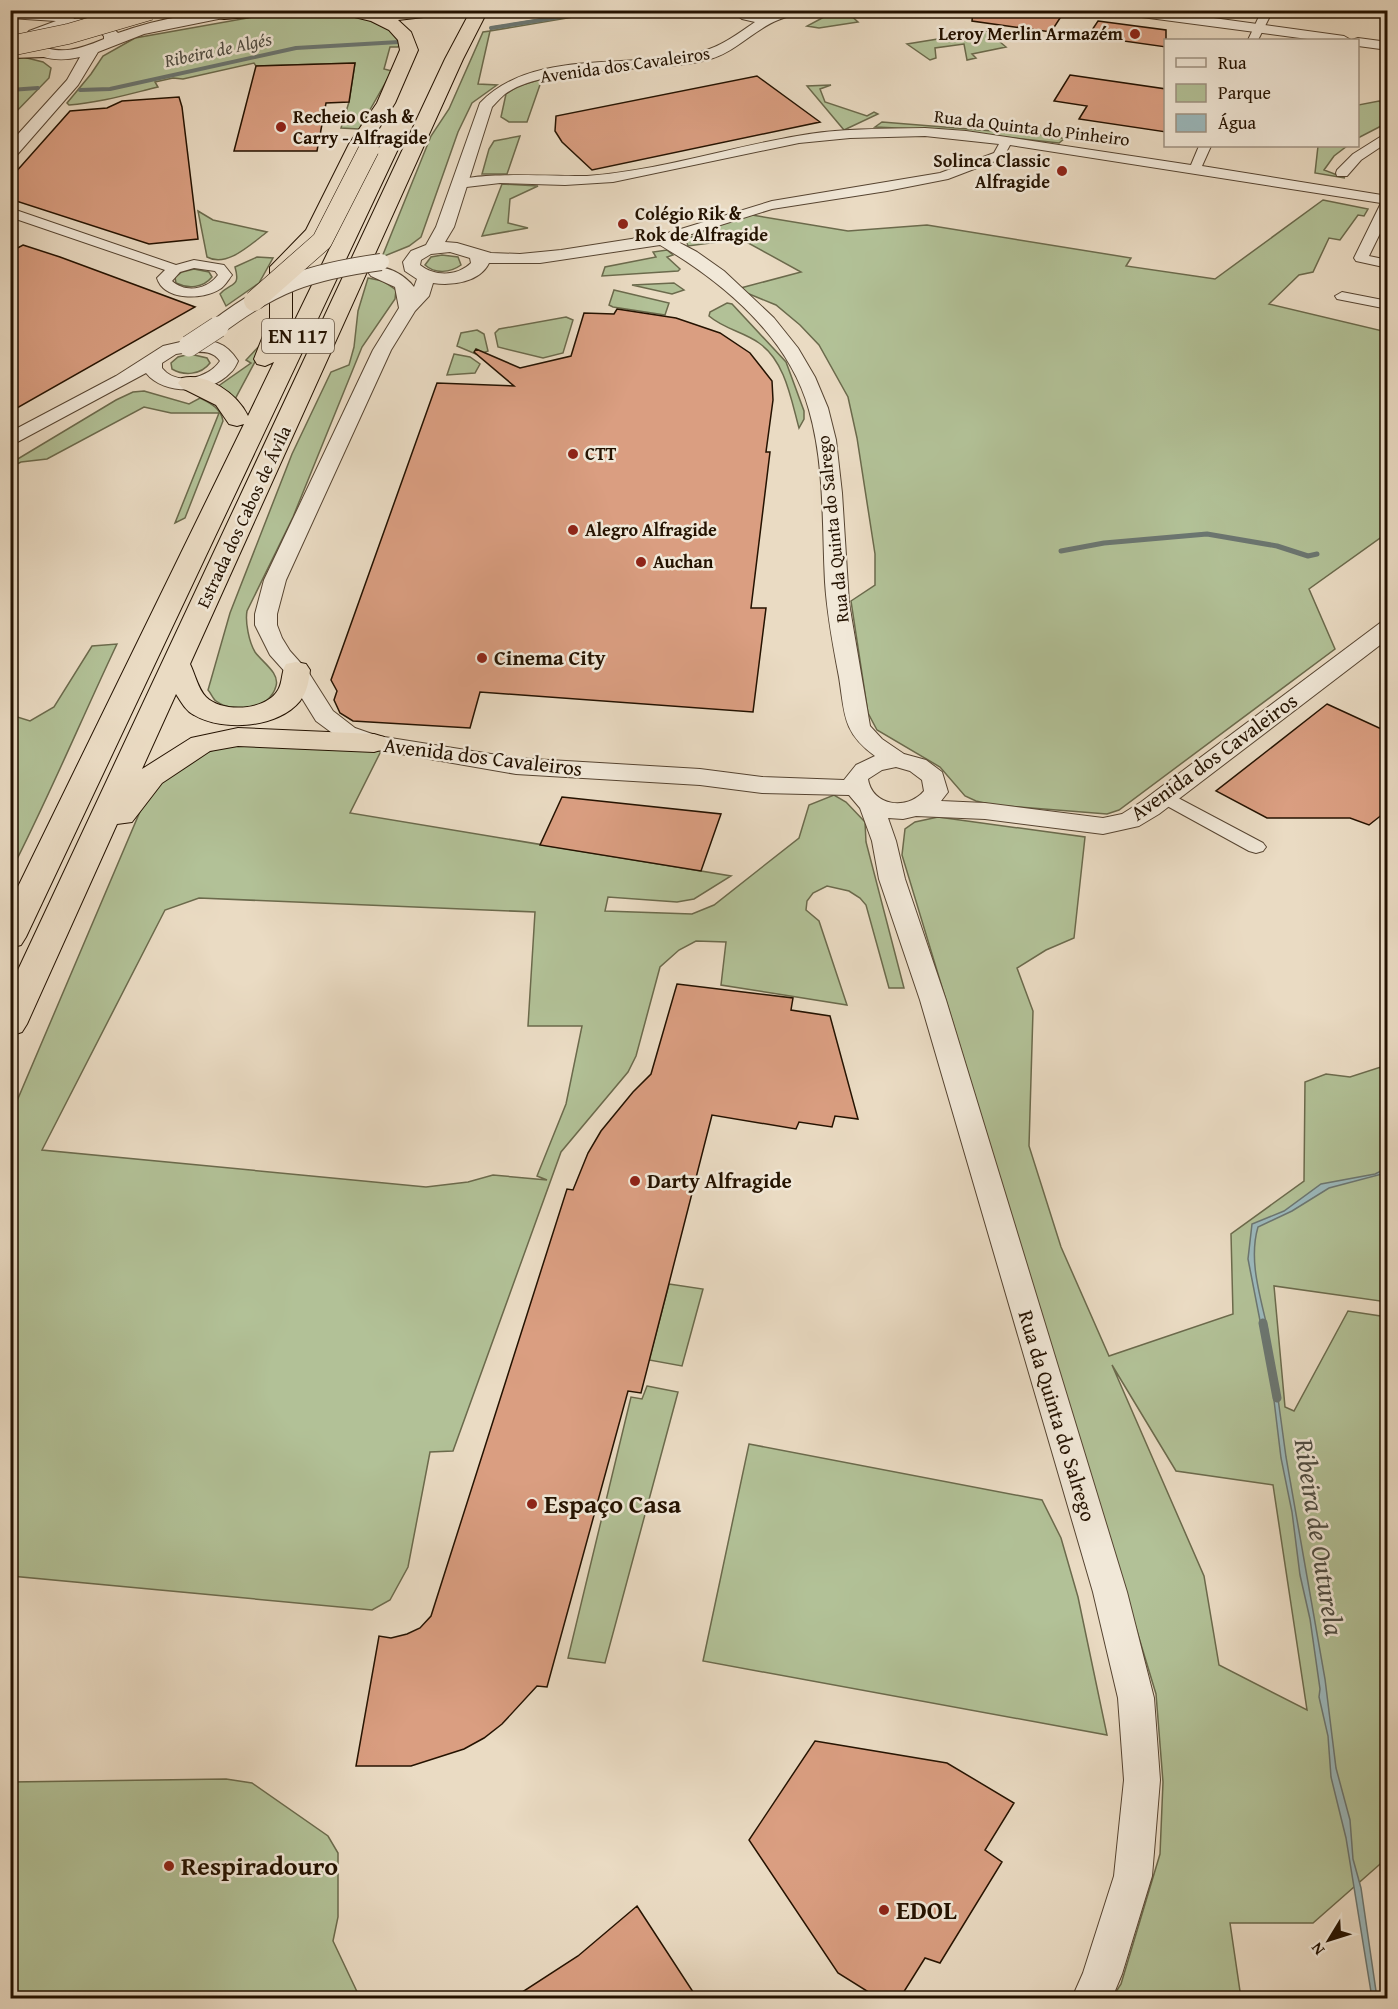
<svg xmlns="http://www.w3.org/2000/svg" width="1398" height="2009" viewBox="0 0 1398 2009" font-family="'Gentium Book Plus',serif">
  <rect width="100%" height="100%" fill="#eadbc3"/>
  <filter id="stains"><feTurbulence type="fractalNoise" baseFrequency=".00333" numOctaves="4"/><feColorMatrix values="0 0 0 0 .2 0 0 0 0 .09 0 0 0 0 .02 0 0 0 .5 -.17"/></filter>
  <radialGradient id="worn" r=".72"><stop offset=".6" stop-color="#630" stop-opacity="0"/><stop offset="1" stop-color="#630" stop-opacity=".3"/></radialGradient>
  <!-- green -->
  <path fill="#b2c197" stroke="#6b6a4c" stroke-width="1.5" fill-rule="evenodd" d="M 287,11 L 323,11 L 362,17 L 393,31 L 400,44 L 398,47 L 390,47 L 384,69 L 392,71 L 359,129 L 341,128 L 349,102 L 355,63 L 256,66 L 254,63 L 183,79 L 173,78 L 155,82 L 158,87 C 129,94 99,103 69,105 L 67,103 L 91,74 L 103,56 L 135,38 Z
    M 711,11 L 701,15 L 579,16 L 490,31 L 478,84 L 497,85 L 472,103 L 458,132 L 421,237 L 409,246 L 382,257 L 431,136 L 449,109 L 483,32 L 490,31 L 493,27 L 589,11 Z
    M 843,13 L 848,13 L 858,22 L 819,28 L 807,26 L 824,17 Z
    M 987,31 L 1006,47 L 972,54 L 976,58 L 967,60 L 964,44 L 935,48 L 936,58 L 930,60 L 907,44 Z
    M 23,57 L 43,62 L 51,68 L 49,78 L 11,117 L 10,59 Z
    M 542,79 L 527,122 L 509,122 L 501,117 L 506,94 L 518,86 Z
    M 831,85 L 820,89 L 825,102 L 867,116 L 874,112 L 878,114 L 844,130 L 807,86 Z
    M 1379,101 L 1387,106 L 1387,123 L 1358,138 L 1358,105 Z
    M 882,122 L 1057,136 L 1064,139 L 1059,143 L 941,130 L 875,127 Z
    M 520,136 L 507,174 L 482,174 L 489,149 L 494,141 Z
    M 1318,146 L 1347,146 L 1334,156 L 1324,170 L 1345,178 L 1315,173 Z
    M 502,184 L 538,186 L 510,199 L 508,223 L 528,228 L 482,236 Z
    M 1323,200 L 1368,209 L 1364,216 L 1358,215 L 1340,240 L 1329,238 L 1313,272 L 1299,275 L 1269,304 L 1387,332 L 1387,533 L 1309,589 L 1335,649 L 1119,810 L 1107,814 L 993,805 L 976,801 L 965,796 L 940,767 L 877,730 L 868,713 L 851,601 L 875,585 L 875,554 L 857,438 L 848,397 L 819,345 L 800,325 L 776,305 L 737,289 L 801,272 L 741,239 L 688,246 L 687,243 L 689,238 L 726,221 L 752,215 L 848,231 L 927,225 L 1131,258 L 1126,266 L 1215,279 Z
    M 198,211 L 213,220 L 267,232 C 251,244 227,268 207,257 Z
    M 667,250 L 673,255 L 667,257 L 680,269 L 678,271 L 602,276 L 605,267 L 656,257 L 653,252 Z
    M 442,255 L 458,257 L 461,265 C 450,273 435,274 425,265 L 431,257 Z
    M 257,257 L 273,258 L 259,283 L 226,306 L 220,294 C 231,282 241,288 235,267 Z
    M 194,269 L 209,272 L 212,277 C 203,288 188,289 176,283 L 175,277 L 182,272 Z
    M 368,278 L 383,281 L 396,290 L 395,299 L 362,347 L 293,517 L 247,611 C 245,622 249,642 255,652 C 262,662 280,673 276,686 C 270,710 234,714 216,701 C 213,699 211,693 208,690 L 230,613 L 292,454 L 331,372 L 349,365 L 354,347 L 358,311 Z
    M 674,283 L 684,290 L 672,294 L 632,285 Z
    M 614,290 L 669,303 L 665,315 L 613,307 L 609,305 Z
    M 727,303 L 732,304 L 786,362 L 804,411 L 804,419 L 799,428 C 791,399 785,361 759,343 C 744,332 724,329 709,316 L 710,312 Z
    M 566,317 L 573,320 L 563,353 L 543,358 L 498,347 L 495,333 L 499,329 Z
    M 477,330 L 484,334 L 488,351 L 478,355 L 457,346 L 461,333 Z
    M 262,343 L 265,343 L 234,401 L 217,387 L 251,363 L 246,360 Z
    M 190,354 L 207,358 L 210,363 C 201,375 184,376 172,369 L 171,363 L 178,357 Z
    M 454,354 L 470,357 L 480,364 L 475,373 L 447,375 Z
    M 144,391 L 189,404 L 200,398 C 210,403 221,408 223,421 L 185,518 L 175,523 L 219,413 L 171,413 L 144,407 L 47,459 L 21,462 L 11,467 L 11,463 L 116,400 L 133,392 Z
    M 117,644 C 81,720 49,797 11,871 L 11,715 L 30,721 L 54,707 L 92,646 Z
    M 277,742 L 381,751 L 350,813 L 731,876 L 694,899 L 677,902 L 608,897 L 605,911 L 692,914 L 714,905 L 799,838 L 809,805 L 834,795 L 846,802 L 865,822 L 866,842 L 904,988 L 889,988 L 866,905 L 860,898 L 849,891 L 827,886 L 813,893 L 807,901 L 806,910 L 819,921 L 847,1005 L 721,985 L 726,942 L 696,941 L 679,950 L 660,967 L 636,1056 L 628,1072 L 561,1152 L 453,1451 L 430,1452 L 408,1567 L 390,1600 L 372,1610 L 11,1576 L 11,1115 L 153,781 L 168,768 L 221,747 ZM 199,898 L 535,912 L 528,1026 L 582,1026 L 566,1104 L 537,1176 L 547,1180 L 493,1175 L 468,1182 L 426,1187 L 42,1150 L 165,910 Z
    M 938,817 L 1085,837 L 1074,938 L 1046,950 L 1017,968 L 1033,1011 L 1029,1146 L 1061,1247 L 1109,1356 L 1233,1314 L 1231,1234 L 1304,1181 L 1305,1082 L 1326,1074 L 1350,1077 L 1387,1065 L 1387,1302 L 1274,1286 L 1285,1407 L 1294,1411 L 1348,1311 L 1387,1317 L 1387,1858 L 1313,1923 L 1230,1923 L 1241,1998 L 1112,1998 L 1121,1984 L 1160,1854 L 1163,1782 L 1156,1694 L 902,855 L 905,829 L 915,822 ZM 1112,1365 L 1176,1471 L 1273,1485 L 1307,1710 L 1219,1665 L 1204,1576 Z
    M 669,1284 L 703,1289 L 682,1366 L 649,1360 Z
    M 647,1386 L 678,1392 L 605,1663 L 568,1658 L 631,1397 L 642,1399 Z
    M 749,1444 L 1042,1500 L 1061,1538 L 1078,1597 L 1107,1735 L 703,1661 Z
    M 226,1779 L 252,1783 L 328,1836 L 338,1853 L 338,1917 L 333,1941 L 360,1998 L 11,1998 L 11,1782 Z"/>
  <!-- water -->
  <path fill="#9bb9bd" stroke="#6b7671" stroke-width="1.5" d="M 1387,1168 L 1386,1173 L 1329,1188 L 1292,1211 L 1258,1227 C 1248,1261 1261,1298 1268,1331 L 1262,1331 L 1248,1259 L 1252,1224 L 1284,1211 L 1321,1184 L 1375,1174 Z
    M 1277,1391 L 1286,1457 L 1325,1679 L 1336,1768 L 1350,1820 L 1353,1859 L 1361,1888 L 1377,1998 L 1372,1998 L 1346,1838 L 1331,1777 L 1328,1736 L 1319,1697 L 1320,1689 L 1310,1619 L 1300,1575 L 1292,1512 L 1281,1458 L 1273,1392 Z"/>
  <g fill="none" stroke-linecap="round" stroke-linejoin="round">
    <!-- stream-far2 -->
    <path stroke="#6b7671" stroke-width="4" d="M 491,28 L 592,12 L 700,10
      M 10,90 L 38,88
      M 80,90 L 110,89 L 296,48 L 399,42"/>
    <!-- stream-far1 -->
    <path stroke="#6b7671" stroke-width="5" d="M 1061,551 L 1104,543 L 1207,534 L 1277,546 L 1308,556 L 1317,554"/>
    <!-- stream -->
    <path stroke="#6b7671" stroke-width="9" d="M 1263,1323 L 1277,1398"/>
  </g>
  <!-- building -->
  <path fill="#da9e81" stroke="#241200" stroke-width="1.5" d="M 973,10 L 1029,10 L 1062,15 L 1051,32 L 972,21 Z
    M 1098,21 L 1166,30 L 1166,47 L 1088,36 Z
    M 355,63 L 349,102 L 326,103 L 317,151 L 234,151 L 256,66 Z
    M 1070,75 L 1166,89 L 1166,132 L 1079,119 L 1087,106 L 1054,101 Z
    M 757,76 L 820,122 L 592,170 L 562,142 L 555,131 L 556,116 Z
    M 179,97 L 182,107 L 198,239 L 149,244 L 13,200 L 14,174 L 70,111 L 107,108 L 122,101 Z
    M 23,245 L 60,257 L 195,307 L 10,412 L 10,252 Z
    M 617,309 L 676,318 L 720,333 L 750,353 L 772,381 L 773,400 L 766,452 L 770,452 L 751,608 L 766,608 L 753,712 L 480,692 L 470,728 L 353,721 L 340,713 L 334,700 L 337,691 L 331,680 L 437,383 L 514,386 L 474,352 L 476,349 L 520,368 L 571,356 L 584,313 L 614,314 Z
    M 1327,704 L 1388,732 L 1388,810 L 1369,825 L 1350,818 L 1267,818 L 1216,791 Z
    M 562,797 L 721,814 L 701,871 L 540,845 Z
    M 677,984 L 793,998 L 791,1010 L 830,1016 L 858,1119 L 835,1116 L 832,1127 L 799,1122 L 796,1129 L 712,1115 L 641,1393 L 628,1391 L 547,1687 L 537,1686 L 502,1724 L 484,1738 L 464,1749 L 411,1766 L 356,1766 L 379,1636 L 391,1638 L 407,1634 L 420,1628 L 431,1616 L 567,1189 L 573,1190 L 588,1153 L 601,1131 L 633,1092 L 651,1074 Z
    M 815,1741 L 947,1763 L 1014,1803 L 985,1850 L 1002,1862 L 940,1963 L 925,1958 L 900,1998 L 878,1998 L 838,1973 L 749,1840 Z
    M 637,1906 L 697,1998 L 513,1998 L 578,1956 Z"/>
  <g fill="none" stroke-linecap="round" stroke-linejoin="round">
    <!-- minor casing -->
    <g stroke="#564431" stroke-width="2">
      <path id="minor" d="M 1262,10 L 1273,10 L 1258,40 L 1248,40 Z
        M 925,128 L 966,131 L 1191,165 L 1199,146 L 1211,146 L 1202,166 L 1388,196 L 1388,217 L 1369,256 L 1388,260 L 1388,268 L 1356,261 L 1354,258 L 1381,203 L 1010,145 L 1003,158 L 948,179 L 887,191 L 772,209 L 663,243 L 656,239 L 658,236 L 772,201 L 940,173 L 994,153 L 999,144 L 925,136 L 850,138 L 799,143 L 613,182 L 565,185 L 500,183 L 458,188 L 452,184 C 466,170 562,177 587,176 C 658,171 727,148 797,136 C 839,128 883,129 925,128 Z
        M 1388,132 L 1388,142 L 1361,160 L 1347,176 L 1337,176 L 1336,173 L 1337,170 L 1353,154 Z
        M 10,208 L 176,265 L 194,260 L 224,265 L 232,275 C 228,280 225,286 220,289 C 203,300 164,301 157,278 L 165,270 L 10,217 ZM 194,268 L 215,271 L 218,275 C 207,290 185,293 172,281 L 180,272 Z
        M 1342,292 L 1388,301 L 1388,309 L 1337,299 L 1335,296 Z
        M 1165,791 L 1263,843 L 1266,847 L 1263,851 L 1256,853 L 1249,851 L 1158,801 L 1156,797 L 1158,793 Z"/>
    </g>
    <!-- tertiary casing -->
    <g stroke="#564431" stroke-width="2">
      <path id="tertiary" d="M 10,10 C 31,10 52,10 72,15 L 74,19 C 90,18 106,21 118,33 C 160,18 206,10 250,10 L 243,14 L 144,34 L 98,52 L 78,85 L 16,156 L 10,158 L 10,143 L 67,80 L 80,57 C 59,62 43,59 24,49 L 21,41 L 29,31 L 56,21 L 10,18 ZM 69,27 C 82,27 94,27 104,36 L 104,39 C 80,49 60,56 36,44 C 41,32 57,29 69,27 Z
        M 730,10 L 748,10 L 763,15 L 780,10 L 807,10 L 805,13 C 797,15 786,16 778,20 C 753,30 735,53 707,60 C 652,74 549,63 505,94 C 500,98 496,103 492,107 L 454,227 L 445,242 L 457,243 L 491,253 L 520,254 L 561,250 L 663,234 L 697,252 L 724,271 L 774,318 L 798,348 L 815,377 L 828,408 L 836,440 L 842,493 L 849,603 L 870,726 L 882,739 L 904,754 L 926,760 L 942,772 L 948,792 L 941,801 L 985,803 L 1103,818 L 1122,814 L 1141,802 L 1380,623 L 1388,621 L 1388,639 L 1159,814 L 1139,826 L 1103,834 L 985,819 L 916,816 L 903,819 L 888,818 L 896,841 L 905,879 L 946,1000 L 1127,1592 L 1154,1698 L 1160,1780 L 1152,1876 L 1122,1974 L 1112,1998 L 1072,1998 L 1083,1973 L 1114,1876 L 1124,1780 L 1118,1698 L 1093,1592 L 920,1000 L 879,879 L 872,841 L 860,808 L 849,795 L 762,793 L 700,785 L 516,774 L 366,748 L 339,738 L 316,721 L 287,674 L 270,655 L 255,625 L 255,614 L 264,580 L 373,350 L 399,308 L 395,287 L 371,276 L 368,272 L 371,268 C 386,264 405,275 414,287 L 417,279 L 405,271 L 403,262 L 411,251 L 426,245 L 436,227 L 480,103 C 535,46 633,71 703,51 C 722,46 739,33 755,22 L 742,19 ZM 660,245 C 723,282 789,337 809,410 C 825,466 822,525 825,582 C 827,614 833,646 839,677 C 845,714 842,732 875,756 L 856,765 L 844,780 L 762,777 L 700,769 L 516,758 L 378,736 L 355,728 L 333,711 L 307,670 L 290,651 L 282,638 L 277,625 L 277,614 L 286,580 L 391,350 L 415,311 L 429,296 L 433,283 C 452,286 480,282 489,263 L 540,263 ZM 450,252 L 470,258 L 471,263 C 458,276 435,277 420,265 L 421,260 L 431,254 ZM 896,767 L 910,771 L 922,780 L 924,791 C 907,811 872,806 868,779 L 882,770 Z
        M 1112,10 L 1155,10 L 1344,36 L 1351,40 L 1315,40 L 1119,14 Z
        M 1358,38 L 1388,42 L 1388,50 L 1358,46 L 1358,40 L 1352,40 Z
        M 189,340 C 213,340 225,341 238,361 C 236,365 234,370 230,373 C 211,394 164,396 146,373 L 10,446 L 10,432 L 116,376 L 163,346 ZM 189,352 C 201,352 212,350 220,361 C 208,379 176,386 162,368 L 162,363 L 176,354 Z"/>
    </g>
    <!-- trunk casing -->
    <g stroke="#241200" stroke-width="2">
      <path id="trunk" d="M 218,10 L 281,10 L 273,15 L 224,19 L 218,18 L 215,14 Z
        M 340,10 L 449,10 L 441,15 L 398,20 L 411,32 L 418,50 L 395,103 L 369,144 L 325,233 L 292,268 L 292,318 L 279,353 L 378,149 L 381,145 L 395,145 L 398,149 L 26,937 L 21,945 L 10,948 L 10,903 L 244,424 L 237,426 L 229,424 L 216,405 L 182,388 L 178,383 L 182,378 C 206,372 238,394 248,416 L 274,362 L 265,366 L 257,364 L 254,359 L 270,318 L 270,267 L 306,230 L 349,144 L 377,103 L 400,50 L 398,40 L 389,30 L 371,21 L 342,14 Z
        M 471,10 L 488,10 L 463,59 L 190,664 C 195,674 198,689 206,697 C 222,713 266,711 278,690 C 283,682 281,672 286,664 L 296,662 L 306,664 L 310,670 C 309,681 307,692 300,701 C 278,728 223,732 194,715 C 186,711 181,702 176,694 L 142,769 L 191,738 L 238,728 L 374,734 L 384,737 L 388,743 L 384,749 L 374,752 L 238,746 L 210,751 L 162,783 L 132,822 L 117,824 L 27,1024 L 22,1032 L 10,1036 L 10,987 L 445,59 Z
        M 10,48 L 48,49 L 51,53 L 48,57 L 10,58 Z"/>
    </g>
    <!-- minor -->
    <use href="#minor" fill="#f1e8d8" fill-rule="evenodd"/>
    <!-- tertiary -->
    <use href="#tertiary" fill="#f1e8d8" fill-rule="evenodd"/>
    <!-- trunk -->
    <use href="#trunk" fill="#eadbc3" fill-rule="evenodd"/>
    <!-- tertiary-bridge-far1 casing -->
    <g stroke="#564431" stroke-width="18" stroke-linecap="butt">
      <path id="tertiary-bridge-far1" d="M 216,328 C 274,284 309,272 381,262"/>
    </g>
    <!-- tertiary-bridge casing -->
    <g stroke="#564431" stroke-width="22" stroke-linecap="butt">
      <path id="tertiary-bridge" d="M 189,346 L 218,327"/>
    </g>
    <!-- trunk-bridge casing -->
    <g stroke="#241200" stroke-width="21" stroke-linecap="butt">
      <path id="trunk-bridge" d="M 10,46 L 68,34 L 150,10
        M 254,301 L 322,241 L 369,149"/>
    </g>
    <!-- tertiary-bridge-far1 -->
    <use href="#tertiary-bridge-far1" stroke="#f1e8d8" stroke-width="16"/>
    <!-- tertiary-bridge -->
    <use href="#tertiary-bridge" stroke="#f1e8d8" stroke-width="21"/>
    <!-- trunk-bridge -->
    <use href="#trunk-bridge" stroke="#eadbc3" stroke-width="20"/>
  </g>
  <!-- markers -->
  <g fill="#8f2418" stroke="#f1e8d8" stroke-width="2">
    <circle cx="1135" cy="34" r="6"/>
    <circle cx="281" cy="127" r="6"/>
    <circle cx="1062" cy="171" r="6"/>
    <circle cx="623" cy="224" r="6"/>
    <circle cx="573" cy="454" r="6"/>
    <circle cx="573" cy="530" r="6"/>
    <circle cx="641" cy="562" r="6"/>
    <circle cx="482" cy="658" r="6"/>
    <circle cx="635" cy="1181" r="6"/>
    <circle cx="532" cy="1504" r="6"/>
    <circle cx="169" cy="1866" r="6"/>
    <circle cx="884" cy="1910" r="6"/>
  </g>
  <g text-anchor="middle" stroke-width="5" stroke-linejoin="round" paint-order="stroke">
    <!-- far-poi labels -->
    <g font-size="18" font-weight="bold" fill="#241200" stroke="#f1e8d8" text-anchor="start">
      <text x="1123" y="40" text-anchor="end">Leroy Merlin Armazém</text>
      <text x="293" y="123">Recheio Cash &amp;<tspan x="293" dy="21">Carry - Alfragide</tspan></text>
      <text x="1050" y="167" text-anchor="end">Solinca Classic<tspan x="1050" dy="21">Alfragide</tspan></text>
      <text x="635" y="220">Colégio Rik &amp;<tspan x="635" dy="21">Rok de Alfragide</tspan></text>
      <text x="585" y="460">CTT</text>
      <text x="585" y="536">Alegro Alfragide</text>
      <text x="653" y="568">Auchan</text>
    </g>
    <!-- far-water labels -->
    <g font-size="18" font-style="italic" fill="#4e4c42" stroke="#f1e8d8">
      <text transform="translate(218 50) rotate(-12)" y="6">Ribeira de Algés</text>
    </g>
    <!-- far-street labels -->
    <g font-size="18" fill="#241200" stroke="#f1e8d8">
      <text transform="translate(625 65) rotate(-8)" y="6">Avenida dos Cavaleiros</text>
      <text transform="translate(1032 128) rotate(7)" y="6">Rua da Quinta do Pinheiro</text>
      <text transform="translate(244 517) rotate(-65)" y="6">Estrada dos Cabos de Ávila</text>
      <text transform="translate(833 529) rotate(-96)" y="6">Rua da Quinta do Salrego</text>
    </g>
    <!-- shield labels -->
    <rect fill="#f1e8d8" stroke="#625241" stroke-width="1.5" x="262" y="319" width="72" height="34" rx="4.5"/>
    <g font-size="20" font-weight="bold" fill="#241200">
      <text x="298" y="343">EN 117</text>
    </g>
    <!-- poi labels -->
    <g font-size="21" font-weight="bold" fill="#241200" stroke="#f1e8d8" text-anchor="start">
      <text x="494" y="665">Cinema City</text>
      <text x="647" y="1188">Darty Alfragide</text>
    </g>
    <!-- street labels -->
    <g font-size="21" fill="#241200" stroke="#f1e8d8">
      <text transform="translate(483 757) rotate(7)" y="7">Avenida dos Cavaleiros</text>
      <text transform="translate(1214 757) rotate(-36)" y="7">Avenida dos Cavaleiros</text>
      <text transform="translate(1057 1416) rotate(73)" y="7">Rua da Quinta do Salrego</text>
    </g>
    <!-- near-poi labels -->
    <g font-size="26" font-weight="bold" fill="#241200" stroke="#f1e8d8" text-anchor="start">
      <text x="544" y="1513">Espaço Casa</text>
      <text x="181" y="1875">Respiradouro</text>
      <text x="896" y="1919">EDOL</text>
    </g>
    <!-- near-water labels -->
    <g font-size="27" font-style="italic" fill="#4e4c42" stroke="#f1e8d8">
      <text transform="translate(1319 1537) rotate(81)" y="9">Ribeira de Outurela</text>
    </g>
  </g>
  <!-- margin -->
  <rect width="1398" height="2009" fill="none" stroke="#eadbc3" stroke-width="36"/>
  <rect x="12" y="12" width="1374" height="1985" fill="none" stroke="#241200" stroke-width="3"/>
  <rect x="18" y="18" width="1362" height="1973" fill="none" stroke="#241200" stroke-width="1.5"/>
  <!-- legend -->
  <rect x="1164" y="39" width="195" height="108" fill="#f1e8d8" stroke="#9f9282" stroke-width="1.5"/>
  <rect x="1176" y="58" width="30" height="9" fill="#f1e8d8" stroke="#9f9282" stroke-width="1.5"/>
  <text x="1218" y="69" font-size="18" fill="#241200">Rua</text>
  <rect x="1176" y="84" width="30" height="18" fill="#b2c197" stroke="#9f9282" stroke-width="1.5"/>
  <text x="1218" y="99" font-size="18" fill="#241200">Parque</text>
  <rect x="1176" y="114" width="30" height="18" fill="#9bb9bd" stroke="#9f9282" stroke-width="1.5"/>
  <text x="1218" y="129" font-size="18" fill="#241200">Água</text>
  <!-- north arrow -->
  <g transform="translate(1329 1940) rotate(232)" stroke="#f1e8d8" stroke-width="4.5" paint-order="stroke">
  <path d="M0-4.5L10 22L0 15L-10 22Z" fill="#241200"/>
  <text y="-9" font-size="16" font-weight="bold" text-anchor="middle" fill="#241200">N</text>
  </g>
  <rect width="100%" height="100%" filter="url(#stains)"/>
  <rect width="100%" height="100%" fill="url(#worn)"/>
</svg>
